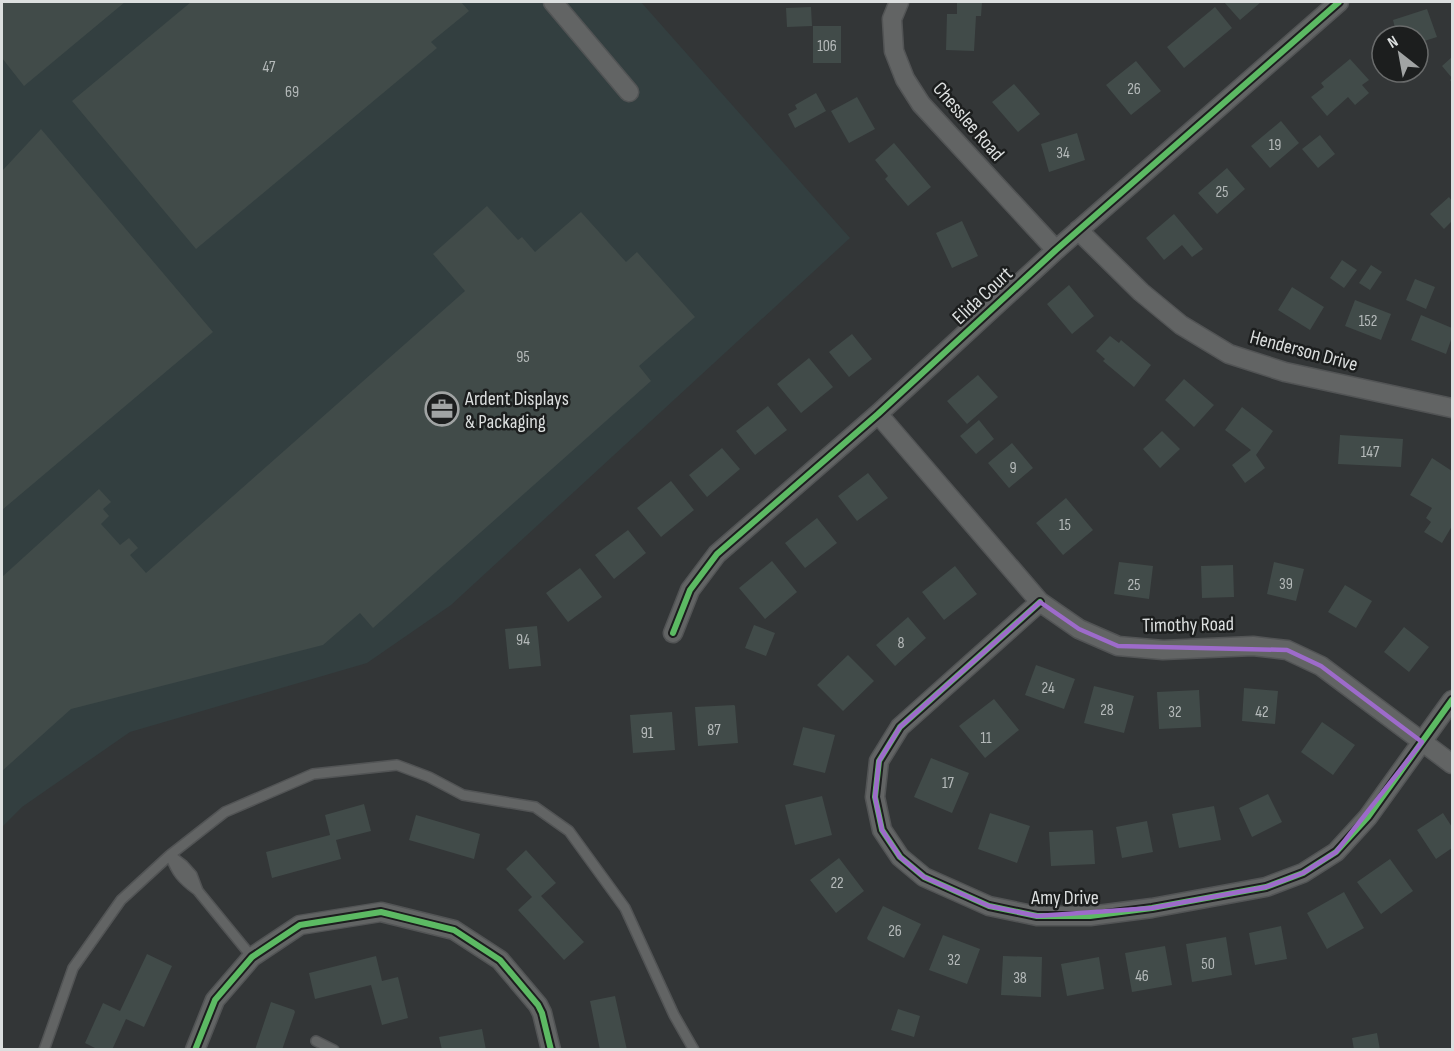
<svg xmlns="http://www.w3.org/2000/svg" width="1454" height="1051" viewBox="0 0 1454 1051" font-family="'Sofia Sans Condensed',sans-serif">
  <rect width="100%" height="100%" fill="#333637"/>
  <!-- built -->
  <path fill="#333f40" d="M 2,2 L 641,2 L 850,238 L 451,605 L 367,663 L 130,732 L 22,807 L 3,826 L 2,823 Z"/>
  <!-- building -->
  <path fill="#414b49" d="M 2,2 L 125,2 L 24,86 L 2,58 Z
    M 191,2 L 461,2 L 469,11 L 431,42 L 437,48 L 196,249 L 72,101 Z
    M 957,2 L 982,2 L 981,16 L 976,16 L 974,51 L 946,50 L 947,14 L 957,14 Z
    M 1224,2 L 1261,2 L 1240,20 Z
    M 811,7 L 812,26 L 787,27 L 786,8 Z
    M 1215,7 L 1232,28 L 1184,68 L 1167,47 Z
    M 1427,9 L 1437,37 L 1418,43 L 1418,36 L 1397,36 L 1393,20 Z
    M 813,26 L 841,26 L 841,63 L 813,63 Z
    M 1452,57 L 1452,83 L 1450,80 L 1452,78 L 1442,66 Z
    M 1350,59 L 1369,80 L 1362,85 L 1369,93 L 1355,105 L 1348,97 L 1327,116 L 1311,97 L 1324,87 L 1321,83 Z
    M 1136,61 L 1161,91 L 1131,115 L 1106,85 Z
    M 1014,84 L 1040,114 L 1018,132 L 992,102 Z
    M 816,93 L 826,111 L 795,128 L 788,114 L 797,109 L 795,105 Z
    M 857,97 L 875,129 L 849,143 L 831,111 Z
    M 1281,121 L 1299,143 L 1270,168 L 1251,146 Z
    M 41,129 L 213,332 L 2,510 L 2,171 Z
    M 1077,133 L 1085,160 L 1049,172 L 1041,144 Z
    M 1320,135 L 1335,154 L 1318,168 L 1302,149 Z
    M 894,143 L 931,187 L 908,206 L 885,179 L 888,176 L 875,160 Z
    M 1227,168 L 1245,189 L 1217,214 L 1198,193 Z
    M 1449,197 L 1452,201 L 1452,221 L 1444,229 L 1430,214 Z
    M 487,206 L 518,240 L 522,237 L 535,252 L 581,212 L 626,262 L 637,252 L 695,317 L 639,366 L 651,381 L 373,628 L 360,613 L 323,645 L 71,709 L 2,771 L 2,577 L 99,489 L 111,502 L 103,509 L 109,516 L 101,524 L 120,545 L 129,538 L 138,548 L 130,555 L 146,573 L 465,291 L 433,254 Z
    M 1174,214 L 1203,249 L 1192,257 L 1182,245 L 1164,260 L 1146,238 Z
    M 962,221 L 978,256 L 952,268 L 936,233 Z
    M 1342,260 L 1357,270 L 1344,288 L 1330,278 Z
    M 1371,265 L 1382,272 L 1370,290 L 1359,283 Z
    M 1415,279 L 1435,287 L 1426,309 L 1406,300 Z
    M 1069,285 L 1094,316 L 1072,334 L 1047,304 Z
    M 1292,287 L 1324,307 L 1310,330 L 1278,310 Z
    M 1355,300 L 1391,314 L 1381,340 L 1345,326 Z
    M 1421,315 L 1452,328 L 1452,337 L 1446,354 L 1411,340 Z
    M 852,334 L 872,359 L 849,377 L 829,352 Z
    M 1110,336 L 1119,343 L 1121,340 L 1151,365 L 1134,387 L 1103,361 L 1105,359 L 1096,351 Z
    M 809,358 L 833,387 L 801,413 L 777,384 Z
    M 978,375 L 998,397 L 967,424 L 947,401 Z
    M 1184,379 L 1214,405 L 1194,427 L 1165,400 Z
    M 768,406 L 787,430 L 755,455 L 736,431 Z
    M 1242,407 L 1273,431 L 1256,455 L 1265,468 L 1245,483 L 1232,465 L 1251,450 L 1225,430 Z
    M 979,420 L 994,439 L 976,454 L 960,436 Z
    M 1162,431 L 1180,449 L 1160,468 L 1143,449 Z
    M 1340,435 L 1403,439 L 1401,467 L 1338,464 Z
    M 1012,443 L 1033,468 L 1009,488 L 988,463 Z
    M 722,448 L 740,469 L 707,497 L 689,475 Z
    M 1432,458 L 1452,471 L 1452,526 L 1442,543 L 1424,532 L 1431,522 L 1426,518 L 1432,508 L 1410,495 Z
    M 868,473 L 888,498 L 857,521 L 838,496 Z
    M 671,481 L 694,510 L 661,537 L 637,508 Z
    M 1066,498 L 1093,530 L 1063,555 L 1036,523 Z
    M 817,518 L 837,543 L 805,568 L 785,543 Z
    M 628,530 L 646,553 L 614,579 L 595,555 Z
    M 772,561 L 797,592 L 765,619 L 739,588 Z
    M 1119,562 L 1153,566 L 1149,599 L 1114,594 Z
    M 1274,562 L 1304,569 L 1296,601 L 1267,594 Z
    M 1233,565 L 1234,597 L 1202,598 L 1201,566 Z
    M 955,566 L 977,594 L 944,620 L 922,592 Z
    M 580,568 L 602,597 L 568,622 L 546,593 Z
    M 1345,585 L 1372,601 L 1356,628 L 1328,612 Z
    M 908,617 L 926,638 L 895,666 L 876,645 Z
    M 754,625 L 775,633 L 766,656 L 745,648 Z
    M 537,626 L 541,666 L 509,669 L 505,629 Z
    M 1404,627 L 1429,647 L 1409,672 L 1384,652 Z
    M 848,655 L 874,681 L 843,711 L 817,685 Z
    M 1036,665 L 1075,679 L 1064,709 L 1025,695 Z
    M 1094,686 L 1134,696 L 1124,733 L 1084,723 Z
    M 1244,688 L 1278,691 L 1275,724 L 1242,721 Z
    M 1199,690 L 1201,727 L 1159,729 L 1157,692 Z
    M 994,699 L 1019,730 L 985,758 L 959,726 Z
    M 734,705 L 735,706 L 738,743 L 698,746 L 695,707 Z
    M 672,712 L 675,750 L 633,753 L 630,715 Z
    M 1322,722 L 1355,745 L 1333,775 L 1301,752 Z
    M 803,727 L 835,735 L 825,773 L 793,765 Z
    M 931,758 L 969,773 L 952,813 L 914,797 Z
    M 1268,794 L 1282,822 L 1252,837 L 1239,808 Z
    M 822,796 L 832,835 L 795,845 L 785,805 Z
    M 364,804 L 371,831 L 336,840 L 341,859 L 272,878 L 266,852 L 330,835 L 325,815 Z
    M 1214,806 L 1221,840 L 1179,848 L 1172,814 Z
    M 990,813 L 1030,826 L 1017,863 L 978,849 Z
    M 1443,813 L 1452,827 L 1452,848 L 1436,859 L 1417,830 Z
    M 416,815 L 480,834 L 474,859 L 409,840 Z
    M 1147,821 L 1153,852 L 1122,858 L 1116,827 Z
    M 1092,830 L 1093,831 L 1095,864 L 1051,866 L 1049,832 Z
    M 526,850 L 556,883 L 541,896 L 584,942 L 564,960 L 518,910 L 532,897 L 506,869 Z
    M 839,858 L 864,891 L 836,913 L 810,880 Z
    M 1390,859 L 1413,891 L 1381,914 L 1357,882 Z
    M 1344,892 L 1364,928 L 1327,949 L 1307,913 Z
    M 883,906 L 921,924 L 904,958 L 868,940 L 867,938 Z
    M 1281,926 L 1287,959 L 1255,965 L 1249,933 Z
    M 943,935 L 980,949 L 967,984 L 929,970 Z
    M 1226,937 L 1232,975 L 1192,982 L 1186,944 Z
    M 1165,946 L 1172,985 L 1132,992 L 1125,953 Z
    M 147,954 L 172,966 L 144,1027 L 126,1019 L 112,1050 L 99,1050 L 85,1043 L 103,1003 L 120,1011 Z
    M 376,956 L 382,981 L 398,977 L 408,1018 L 382,1025 L 371,985 L 315,999 L 309,973 Z
    M 1003,956 L 1042,957 L 1041,997 L 1001,995 Z
    M 1099,957 L 1104,989 L 1067,996 L 1061,964 Z
    M 615,996 L 627,1050 L 600,1050 L 590,1001 Z
    M 271,1002 L 294,1010 L 295,1012 L 282,1050 L 255,1050 Z
    M 898,1009 L 920,1016 L 914,1037 L 891,1030 Z
    M 482,1029 L 486,1050 L 442,1050 L 439,1037 Z
    M 1377,1033 L 1380,1050 L 1354,1050 L 1352,1038 Z"/>
  <g fill="none" stroke-linecap="round" stroke-linejoin="round">
    <!-- service casing -->
    <g stroke="#525455" stroke-width="12">
      <path id="service" d="M 170,855 L 183,865 L 192,875 L 198,891 L 252,957
        M 170,855 C 177,873 182,879 197,890
        M 316,1041 L 334,1050
        M 44,1050 L 73,968 L 121,900 L 170,855 L 225,812 L 313,774 L 397,765 L 429,777 L 463,795 L 535,807 L 569,831 L 625,908 L 674,1015 L 694,1050"/>
    </g>
    <!-- minor casing -->
    <g stroke="#525455" stroke-width="21">
      <path id="minor" d="M 553,2 L 629,92
        M 899,2 L 892,19 L 894,51 L 905,79 L 921,104 L 1056,250
        M 1078,230 L 1141,292 L 1181,325 L 1229,354 L 1285,372 L 1452,408
        M 878,414 L 1040,602 L 1079,629 L 1118,646 L 1163,650 L 1253,646 L 1287,650 L 1321,666 L 1452,764
        M 1040,602 L 900,727 L 879,761 L 875,797 L 882,830 L 900,857 L 924,877 L 989,906 L 1037,916 L 1090,916 L 1152,908 L 1266,887 L 1303,873 L 1336,852 L 1368,817 L 1452,700
        M 673,633 L 690,590 L 717,554 L 878,414 L 1056,250 L 1339,2
        M 195,1050 L 215,1000 L 252,957 L 300,925 L 381,912 L 454,930 L 500,960 L 538,1005 L 542,1013 L 551,1050"/>
    </g>
    <!-- service -->
    <use href="#service" stroke="#626464" stroke-width="9"/>
    <!-- minor -->
    <use href="#minor" stroke="#626464" stroke-width="18"/>
    <!-- cycleway casing -->
    <g stroke="#1c1e1e" stroke-width="10">
      <path id="cycleway" d="M 1040,602 L 900,727 L 879,761 L 875,797 L 882,830 L 900,857 L 924,877 L 989,906 L 1037,916 L 1090,916 L 1152,908 L 1266,887 L 1303,873 L 1336,852 L 1368,817 L 1452,700
        M 673,633 L 690,590 L 717,554 L 878,414 L 1056,250 L 1339,2
        M 195,1050 L 215,1000 L 252,957 L 300,925 L 381,912 L 454,930 L 500,960 L 538,1005 L 542,1013 L 551,1050"/>
    </g>
    <!-- cycleway -->
    <use href="#cycleway" stroke="#5cba63" stroke-width="6"/>
  </g>
  <!-- marked area -->
  <path fill="none" stroke="#9d6bca" stroke-width="4.5" stroke-linejoin="round" d="M 1040,602 L 1079,629 L 1118,646 L 1287,650 L 1321,666 L 1422,742 L 1336,852 L 1303,873 L 1266,887 L 1152,908 L 1037,916 L 989,906 L 924,877 L 900,857 L 882,830 L 875,797 L 879,761 L 900,727 Z"/>
  <!-- icons -->
  <defs>
    <g id="office-ring" transform="scale(1.725)"><circle r="9.5" fill="#1c1e1e" stroke="#a1a4a4" stroke-width="1.5"/><path d="M-6-3h4V-5.5h4V-3h4V5H-6ZM-1-4.5V-3h2v-1.5ZM-6 0V1H6V0Z" fill="#a1a4a4"/></g>
  </defs>
  <g fill-rule="evenodd">
    <use href="#office-ring" x="442" y="409"/>
  </g>
  <g text-anchor="middle" stroke-width="5" stroke-linejoin="round" paint-order="stroke">
    <!-- number labels -->
    <g font-size="16" fill="#b5baba">
      <text x="827" y="51">106</text>
      <text x="269" y="72">47</text>
      <text x="1134" y="94">26</text>
      <text x="292" y="97">69</text>
      <text x="1275" y="150">19</text>
      <text x="1063" y="158">34</text>
      <text x="1222" y="197">25</text>
      <text x="1368" y="326">152</text>
      <text x="523" y="362">95</text>
      <text x="1370" y="457">147</text>
      <text x="1013" y="473">9</text>
      <text x="1065" y="530">15</text>
      <text x="1286" y="589">39</text>
      <text x="1134" y="590">25</text>
      <text x="523" y="645">94</text>
      <text x="901" y="648">8</text>
      <text x="1048" y="693">24</text>
      <text x="1107" y="715">28</text>
      <text x="1175" y="717">32</text>
      <text x="1262" y="717">42</text>
      <text x="714" y="735">87</text>
      <text x="647" y="738">91</text>
      <text x="986" y="743">11</text>
      <text x="948" y="788">17</text>
      <text x="837" y="888">22</text>
      <text x="895" y="936">26</text>
      <text x="954" y="965">32</text>
      <text x="1208" y="969">50</text>
      <text x="1142" y="981">46</text>
      <text x="1020" y="983">38</text>
    </g>
    <!-- street labels -->
    <g font-size="20" fill="#dcdfdf" stroke="#1c1e1e">
      <text transform="translate(969 121) rotate(49)" y="7">Chesslee Road</text>
      <text transform="translate(982 295) rotate(-43)" y="7">Elida Court</text>
      <text transform="translate(1304 350) rotate(15)" y="7">Henderson Drive</text>
      <text transform="translate(1188 624) rotate(-1)" y="7">Timothy Road</text>
      <text x="1065" y="904">Amy Drive</text>
    </g>
    <!-- poi labels -->
    <g font-size="20" fill="#dcdfdf" stroke="#1c1e1e" text-anchor="start">
      <text x="465" y="405">Ardent Displays<tspan x="465" dy="23">&amp; Packaging</tspan></text>
    </g>
  </g>
  <!-- border -->
  <rect width="1454" height="1051" fill="none" stroke="#dcdfdf" stroke-width="6"/>
  <!-- north arrow -->
  <g transform="translate(1400 54) rotate(329)"><circle r="28" fill="#1c1e1e" stroke="#696b6b" stroke-width="1.5"/>
  <path d="M0-4.5L10 22L0 15L-10 22Z" fill="#a1a4a4"/>
  <text y="-9" font-size="16" font-weight="bold" text-anchor="middle" fill="#dcdfdf">N</text>
  </g>
</svg>
